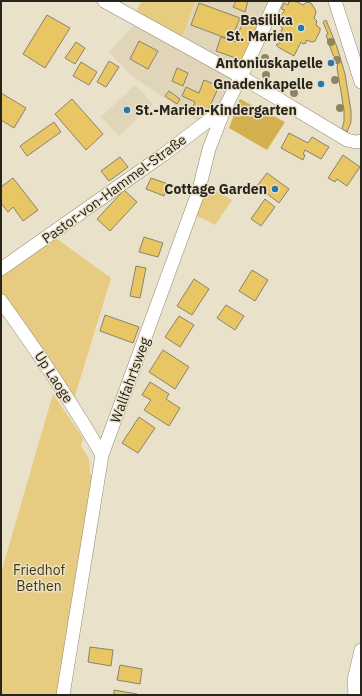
<svg xmlns="http://www.w3.org/2000/svg" width="362" height="696" viewBox="0 0 362 696" font-family="'IBM Plex Sans',sans-serif">
  <rect width="100%" height="100%" fill="#eae1ca"/>
  <!-- built -->
  <path fill="#e0d5b8" d="M 196,1 L 269,1 L 243,65 L 223,100 L 201,123 L 132,76 L 109,52 L 133,26 L 180,45 Z
    M 135,85 L 153,104 L 119,136 L 101,117 Z"/>
  <!-- green -->
  <path fill="#e6cb81" d="M 142,1 L 196,1 L 182,38 L 135,13 Z
    M 207,185 L 232,200 L 215,225 L 195,215 Z
    M 53,236 L 111,278 L 74,399 L 1,296 L 1,273 Z
    M 53,394 L 83,438 L 81,446 L 89,459 L 90,474 L 93,477 L 58,695 L 1,695 L 1,573 Z"/>
  <!-- forest -->
  <path fill="#d3b04d" d="M 240,99 L 285,122 L 267,150 L 229,128 Z"/>
  <!-- building -->
  <path fill="#e9c664" stroke="#8a826d" d="M 236,1 L 248,1 L 245,12 L 233,7 Z
    M 289,1 L 295,1 L 303,5 L 307,2 L 311,3 L 315,9 L 316,13 L 314,18 L 317,21 L 316,25 L 320,28 L 320,31 L 315,41 L 312,42 L 306,40 L 306,43 L 303,44 L 301,42 L 294,56 L 278,47 L 276,45 L 277,44 L 279,44 L 285,34 L 282,33 L 281,30 L 283,29 L 278,24 L 280,17 L 285,10 L 281,9 L 284,3 L 288,5 Z
    M 199,3 L 240,18 L 231,40 L 191,25 Z
    M 47,15 L 70,28 L 45,68 L 23,54 Z
    M 244,19 L 258,24 L 244,61 L 216,51 L 221,37 L 235,42 Z
    M 326,20 L 337,47 L 345,74 L 351,111 L 351,122 L 347,132 L 342,129 L 344,121 L 344,110 L 337,68 L 338,61 L 333,55 L 326,35 L 328,34 L 323,22 Z
    M 139,41 L 158,51 L 148,69 L 130,59 Z
    M 76,42 L 85,48 L 75,64 L 65,58 Z
    M 109,61 L 119,67 L 106,87 L 97,82 Z
    M 81,62 L 97,72 L 89,85 L 73,76 Z
    M 177,68 L 188,73 L 183,86 L 172,81 Z
    M 204,80 L 219,86 L 206,115 L 192,109 L 195,102 L 182,96 L 186,87 L 199,93 Z
    M 169,91 L 180,99 L 177,104 L 165,96 Z
    M 1,93 L 26,108 L 14,128 L 1,120 Z
    M 72,99 L 103,134 L 86,150 L 55,114 Z
    M 54,122 L 61,132 L 27,156 L 20,146 Z
    M 289,133 L 308,143 L 312,137 L 329,147 L 321,159 L 305,150 L 303,154 L 305,155 L 303,160 L 281,148 Z
    M 343,155 L 360,167 L 347,186 L 337,179 L 335,182 L 328,178 Z
    M 120,157 L 128,167 L 109,181 L 101,171 Z
    M 267,173 L 289,189 L 279,203 L 257,186 Z
    M 13,178 L 38,210 L 23,221 L 13,207 L 8,212 L 1,203 L 1,187 Z
    M 151,178 L 168,184 L 164,196 L 146,189 Z
    M 124,190 L 137,202 L 110,231 L 97,219 Z
    M 265,199 L 275,207 L 261,226 L 251,219 Z
    M 144,237 L 163,243 L 158,257 L 139,252 Z
    M 136,266 L 146,268 L 140,298 L 130,296 Z
    M 252,270 L 268,280 L 255,301 L 239,291 Z
    M 194,279 L 209,289 L 192,315 L 177,306 Z
    M 226,305 L 244,316 L 235,330 L 217,318 Z
    M 105,315 L 139,327 L 133,343 L 100,331 Z
    M 179,316 L 194,325 L 180,347 L 165,337 Z
    M 163,350 L 189,367 L 175,389 L 149,372 Z
    M 150,382 L 169,394 L 166,399 L 180,408 L 169,426 L 144,410 L 151,400 L 142,395 Z
    M 139,417 L 155,428 L 138,453 L 122,443 Z
    M 90,647 L 113,650 L 111,666 L 88,662 Z
    M 120,665 L 142,669 L 140,684 L 117,680 Z
    M 114,690 L 137,694 L 137,695 L 114,695 Z"/>
  <g fill="none" stroke-linecap="round" stroke-linejoin="round">
    <!-- minor casing -->
    <g stroke="#918974" stroke-width="14">
      <path id="minor" d="M 104,1 L 240,76 L 347,140 L 356,142 L 361,141
        M 335,1 L 361,82
        M 1,269 L 163,155 L 225,108
        M 1,301 C 37,351 72,402 102,455
        M 63,695 L 102,455 L 198,193 L 209,149 L 225,108 L 247,64 L 276,1
        M 355,695 L 354,680 L 361,650"/>
    </g>
    <!-- minor -->
    <use href="#minor" stroke="#fff" stroke-width="13"/>
  </g>
  <!-- trees -->
  <g fill="#8f8462">
    <circle cx="331" cy="42" r="4"/>
    <circle cx="265" cy="58" r="4"/>
    <circle cx="337" cy="60" r="4"/>
    <circle cx="266" cy="75" r="4"/>
    <circle cx="335" cy="80" r="4"/>
    <circle cx="294" cy="93" r="4"/>
    <circle cx="340" cy="108" r="4"/>
  </g>
  <!-- markers -->
  <g fill="#2879aa" stroke="#eae1ca" stroke-width="1.5">
    <circle cx="301" cy="28" r="4"/>
    <circle cx="331" cy="63" r="4"/>
    <circle cx="321" cy="84" r="4"/>
    <circle cx="127" cy="110" r="4"/>
    <circle cx="275" cy="189" r="4"/>
  </g>
  <g text-anchor="middle" stroke-width="3" stroke-linejoin="round" paint-order="stroke">
    <!-- poi labels -->
    <g font-size="14" font-weight="bold" fill="#27241b" stroke="#eae1ca" text-anchor="end">
      <text x="293" y="25">Basilika<tspan x="293" dy="16">St. Marien</tspan></text>
      <text x="323" y="68">Antoniuskapelle</text>
      <text x="313" y="89">Gnadenkapelle</text>
      <text x="135" y="115" text-anchor="start">St.-Marien-Kindergarten</text>
      <text x="267" y="194">Cottage Garden</text>
    </g>
    <!-- street labels -->
    <g font-size="14" fill="#27241b" stroke="#eae1ca">
      <text transform="translate(114 189) rotate(-36)" y="5">Pastor-von-Hammel-Straße</text>
      <text transform="translate(54 377) rotate(57)" y="5">Up Laoge</text>
      <text transform="translate(130 380) rotate(-70)" y="5">Wallfahrtsweg</text>
    </g>
    <!-- park labels -->
    <g font-size="14" fill="#45370c" stroke="#eae1ca">
      <text x="39" y="575">Friedhof<tspan x="39" dy="16">Bethen</tspan></text>
    </g>
  </g>
  <!-- border -->
  <rect width="362" height="696" fill="none" stroke="#27241b" stroke-width="4"/>
</svg>
